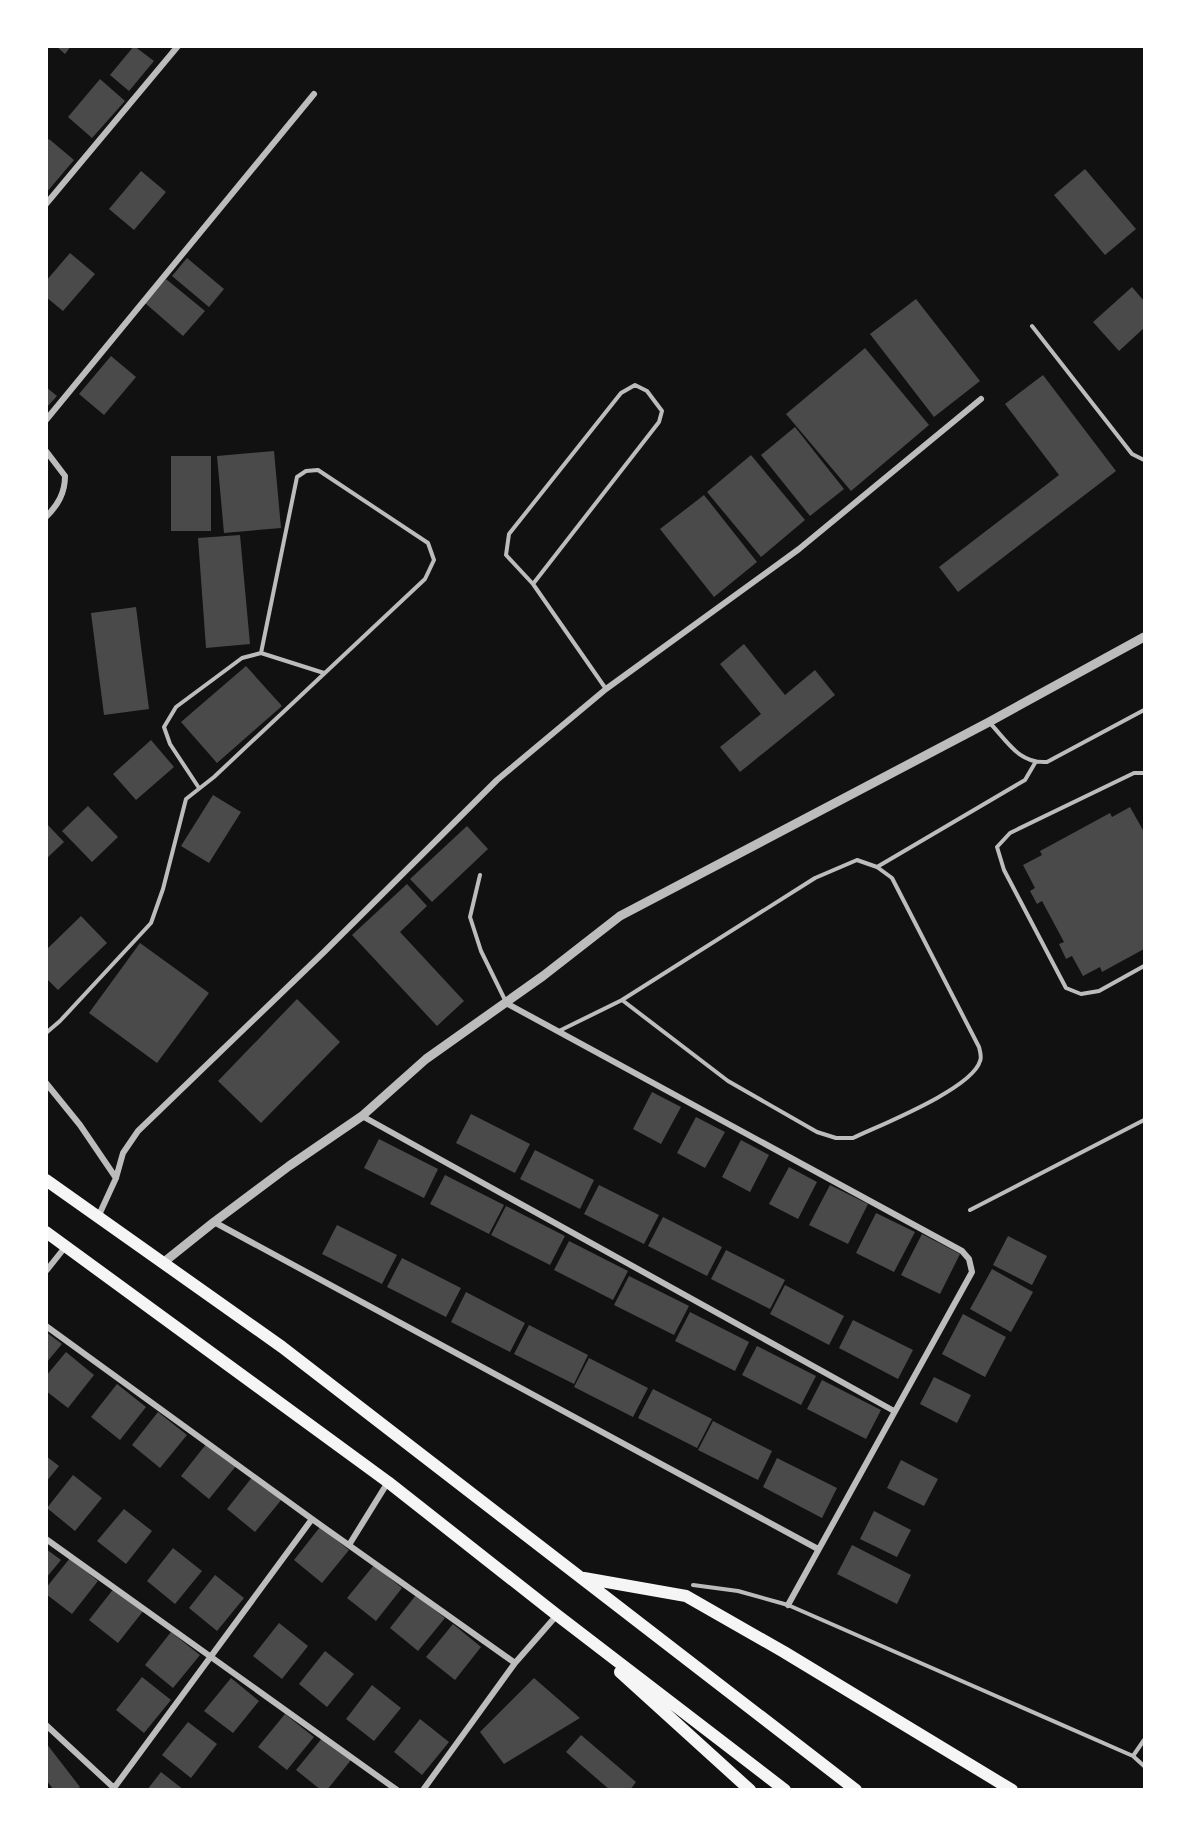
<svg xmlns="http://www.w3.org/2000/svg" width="1191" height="1836" viewBox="0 0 1191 1836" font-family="'Space Grotesk',sans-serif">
  <rect width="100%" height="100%" fill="#111"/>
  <!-- building -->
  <path fill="#4a4a4a" d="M 56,46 L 71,46 L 65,54 Z
    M 134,46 L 154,61 L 129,91 L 110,75 Z
    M 100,79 L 125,101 L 92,138 L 68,117 Z
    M 49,139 L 74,160 L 46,193 L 46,142 Z
    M 1085,169 L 1136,229 L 1105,255 L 1054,195 Z
    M 141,171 L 166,192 L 134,230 L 109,209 Z
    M 70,253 L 95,274 L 63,311 L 46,297 L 46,281 Z
    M 187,258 L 224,289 L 209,307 L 172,276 Z
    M 166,279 L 205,311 L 183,336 L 145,303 Z
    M 1132,287 L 1144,301 L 1144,328 L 1119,351 L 1093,322 Z
    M 916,299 L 980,381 L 934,417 L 870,334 Z
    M 865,348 L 929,425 L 851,491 L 786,414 Z
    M 111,356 L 136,377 L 104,415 L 79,394 Z
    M 1043,375 L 1116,471 L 958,592 L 939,567 L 1059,475 L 1005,404 Z
    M 46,387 L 57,396 L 46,408 Z
    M 795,427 L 844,489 L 810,516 L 761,455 Z
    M 274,451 L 281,528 L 224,533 L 217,456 Z
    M 751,455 L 805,520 L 761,557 L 707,492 Z
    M 171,456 L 211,456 L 211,531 L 171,531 Z
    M 704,495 L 757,562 L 714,597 L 660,529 Z
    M 240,535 L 250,644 L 206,648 L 198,538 Z
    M 136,607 L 149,709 L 104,715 L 91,613 Z
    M 744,644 L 785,695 L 815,670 L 835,695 L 740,772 L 720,747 L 761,714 L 720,664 Z
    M 246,666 L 282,706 L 217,763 L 181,722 Z
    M 151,740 L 174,767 L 136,800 L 113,774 Z
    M 213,795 L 241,812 L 209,863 L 181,846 Z
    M 88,806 L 118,837 L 92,862 L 62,831 Z
    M 1130,807 L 1143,830 L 1144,829 L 1144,949 L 1102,972 L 1100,967 L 1083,976 L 1072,956 L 1066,959 L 1059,944 L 1064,942 L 1042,901 L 1037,904 L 1030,891 L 1035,888 L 1023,865 L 1042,855 L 1040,851 L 1110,813 L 1112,817 Z
    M 46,823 L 64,842 L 46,859 Z
    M 467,826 L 488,849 L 432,902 L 410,879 Z
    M 407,884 L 427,906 L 400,932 L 464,1001 L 437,1026 L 352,935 Z
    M 81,916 L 107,943 L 58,990 L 46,978 L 46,950 Z
    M 140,943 L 209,993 L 157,1063 L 89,1013 Z
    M 297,999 L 340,1042 L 261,1123 L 218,1081 Z
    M 652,1092 L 681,1107 L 661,1144 L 633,1129 Z
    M 471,1114 L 530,1144 L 515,1173 L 456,1143 Z
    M 696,1117 L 725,1132 L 705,1168 L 677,1153 Z
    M 379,1139 L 438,1169 L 424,1198 L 364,1168 Z
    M 741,1140 L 769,1155 L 750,1192 L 722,1177 Z
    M 535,1150 L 594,1180 L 580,1209 L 520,1179 Z
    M 789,1167 L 817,1182 L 798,1219 L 769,1204 Z
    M 445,1175 L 504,1205 L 489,1234 L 430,1204 Z
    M 599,1185 L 659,1215 L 644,1244 L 584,1214 Z
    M 830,1185 L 868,1204 L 848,1244 L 809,1225 Z
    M 506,1206 L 565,1236 L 550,1265 L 491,1235 Z
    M 876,1213 L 915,1232 L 894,1272 L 856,1253 Z
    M 663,1217 L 722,1247 L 707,1276 L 648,1246 Z
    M 337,1225 L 397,1255 L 382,1284 L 322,1254 Z
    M 922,1234 L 960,1254 L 940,1294 L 901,1275 Z
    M 1008,1236 L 1047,1256 L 1032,1285 L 993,1265 Z
    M 569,1241 L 628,1271 L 613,1300 L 554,1270 Z
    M 726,1250 L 785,1280 L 770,1309 L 711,1279 Z
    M 402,1258 L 461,1288 L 446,1317 L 387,1287 Z
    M 992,1269 L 1033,1292 L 1011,1332 L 970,1309 Z
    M 629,1276 L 689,1306 L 674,1335 L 614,1305 Z
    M 785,1285 L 844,1316 L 829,1345 L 770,1314 Z
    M 466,1292 L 525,1323 L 510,1352 L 451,1322 Z
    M 690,1312 L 749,1342 L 735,1371 L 675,1341 Z
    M 963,1314 L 1006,1337 L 985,1377 L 942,1354 Z
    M 853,1320 L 913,1350 L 898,1379 L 839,1348 Z
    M 529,1325 L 588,1355 L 574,1384 L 514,1354 Z
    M 46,1332 L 62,1344 L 46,1363 Z
    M 757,1346 L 816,1376 L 801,1405 L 742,1375 Z
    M 66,1352 L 94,1375 L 68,1408 L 46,1391 L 46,1376 Z
    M 589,1358 L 648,1388 L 633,1417 L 574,1387 Z
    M 934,1377 L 971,1395 L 957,1423 L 920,1404 Z
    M 822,1380 L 881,1410 L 866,1439 L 807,1409 Z
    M 117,1384 L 146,1407 L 120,1440 L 91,1417 Z
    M 653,1389 L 712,1419 L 697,1448 L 638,1418 Z
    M 158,1412 L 187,1435 L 160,1468 L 132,1445 Z
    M 713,1421 L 772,1451 L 758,1480 L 698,1450 Z
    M 207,1443 L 236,1466 L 209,1499 L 181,1476 Z
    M 46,1456 L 59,1466 L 46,1482 Z
    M 777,1458 L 837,1488 L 822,1518 L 763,1487 Z
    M 901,1460 L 938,1479 L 924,1506 L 887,1488 Z
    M 73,1475 L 102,1498 L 75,1531 L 47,1508 Z
    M 253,1476 L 282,1499 L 255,1532 L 227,1509 Z
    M 124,1509 L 152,1531 L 126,1564 L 97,1541 Z
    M 874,1511 L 911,1530 L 897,1557 L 860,1539 Z
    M 320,1527 L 349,1550 L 322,1583 L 294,1560 Z
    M 852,1545 L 911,1575 L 897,1604 L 837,1574 Z
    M 173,1548 L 202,1571 L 175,1604 L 147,1581 Z
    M 46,1549 L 61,1560 L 46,1578 Z
    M 70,1558 L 98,1581 L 72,1614 L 46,1594 L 46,1588 Z
    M 374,1565 L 402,1588 L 376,1621 L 347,1598 Z
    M 215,1575 L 244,1598 L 217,1631 L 189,1608 Z
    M 115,1587 L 144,1610 L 118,1643 L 89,1620 Z
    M 416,1595 L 445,1618 L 418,1651 L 390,1628 Z
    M 279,1623 L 308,1646 L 282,1679 L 253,1656 Z
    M 453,1624 L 481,1647 L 455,1680 L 426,1657 Z
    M 171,1632 L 200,1655 L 173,1688 L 145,1665 Z
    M 325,1651 L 354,1674 L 327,1707 L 299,1684 Z
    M 142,1677 L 171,1700 L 144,1733 L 116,1710 Z
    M 231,1678 L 259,1701 L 233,1733 L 204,1711 Z
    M 534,1678 L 580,1718 L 504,1764 L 480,1732 Z
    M 372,1685 L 401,1708 L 374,1741 L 346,1719 Z
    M 285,1714 L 314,1737 L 287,1770 L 258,1747 Z
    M 420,1719 L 449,1742 L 422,1775 L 394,1752 Z
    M 188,1722 L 217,1744 L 191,1778 L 162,1755 Z
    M 581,1735 L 636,1782 L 630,1790 L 610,1790 L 566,1752 Z
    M 323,1737 L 351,1760 L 327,1790 L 321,1790 L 296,1770 Z
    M 46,1743 L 80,1787 L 76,1790 L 54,1790 L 46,1780 Z
    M 161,1772 L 184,1790 L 147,1790 Z"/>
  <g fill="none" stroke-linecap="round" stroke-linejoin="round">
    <!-- service -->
    <path stroke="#bcbcbc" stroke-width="4" d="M 1032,326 L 1132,454 L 1144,460
      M 533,584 L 659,422 L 662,411 L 647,391 L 635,385 L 621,393 L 509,534 L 506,555 L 533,584 L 606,689
      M 261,653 L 324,673
      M 989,722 C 1008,742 1019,764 1047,762 L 1144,710
      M 1144,773 L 1134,773 L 1010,833 L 997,847 L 1004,870 L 1066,988 L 1081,994 L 1099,991 L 1144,966
      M 877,867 L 1025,780 L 1035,763
      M 480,875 L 470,917 L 481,951 L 505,1000
      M 559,1031 L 622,1000 L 815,878 L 857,860 L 877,867 L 892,878 L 979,1047 C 980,1051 982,1057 980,1061 C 972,1089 880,1125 853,1138 L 836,1138 L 817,1132 L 728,1081 L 622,1000
      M 46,1033 L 60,1021 L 151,923 L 163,889 L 186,799 L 214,777 L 425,579 L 434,560 L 428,543 L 318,470 L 306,471 L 297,477 L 261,653 L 242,658 L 176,707 L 164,727 L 170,744 L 199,788
      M 970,1210 L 1144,1120
      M 693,1585 L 738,1591 L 788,1605 L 1133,1756 L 1144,1766
      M 1133,1756 L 1144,1740"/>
    <!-- minor -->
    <path stroke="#bcbcbc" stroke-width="6" d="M 46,204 L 178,46
      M 46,420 L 314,94
      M 46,451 L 65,476 C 65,493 58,505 46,517
      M 506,1003 L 962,1251 L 969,1259 L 972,1272 L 788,1605
      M 46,1083 L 80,1125 L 116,1178
      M 362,1116 L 894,1411
      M 99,1215 L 116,1178 L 123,1153 L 138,1131 L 324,952 L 497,780 L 606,689 L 799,549 L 981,399
      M 214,1222 L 818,1549
      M 46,1271 L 66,1246
      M 46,1326 L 312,1519 L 515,1663
      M 46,1539 L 397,1790
      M 349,1545 L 388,1482
      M 46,1725 L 114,1788 L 312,1519
      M 423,1790 L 515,1663 L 557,1615"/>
    <!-- tertiary -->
    <path stroke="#bcbcbc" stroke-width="9" d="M 164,1262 L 214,1222 L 289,1166 L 362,1116 L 426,1059 L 543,976 L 620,916 L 989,722 L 1144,637"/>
    <!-- trunk -->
    <path stroke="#f5f5f5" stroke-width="12" d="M 46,1180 L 282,1347 L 856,1790
      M 46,1232 L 388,1482 L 557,1615 L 785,1790
      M 584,1578 L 686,1596 L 784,1652 L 1012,1790
      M 620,1672 L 750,1790"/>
  </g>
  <!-- border -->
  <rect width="1191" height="1836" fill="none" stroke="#ffffff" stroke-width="96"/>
</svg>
